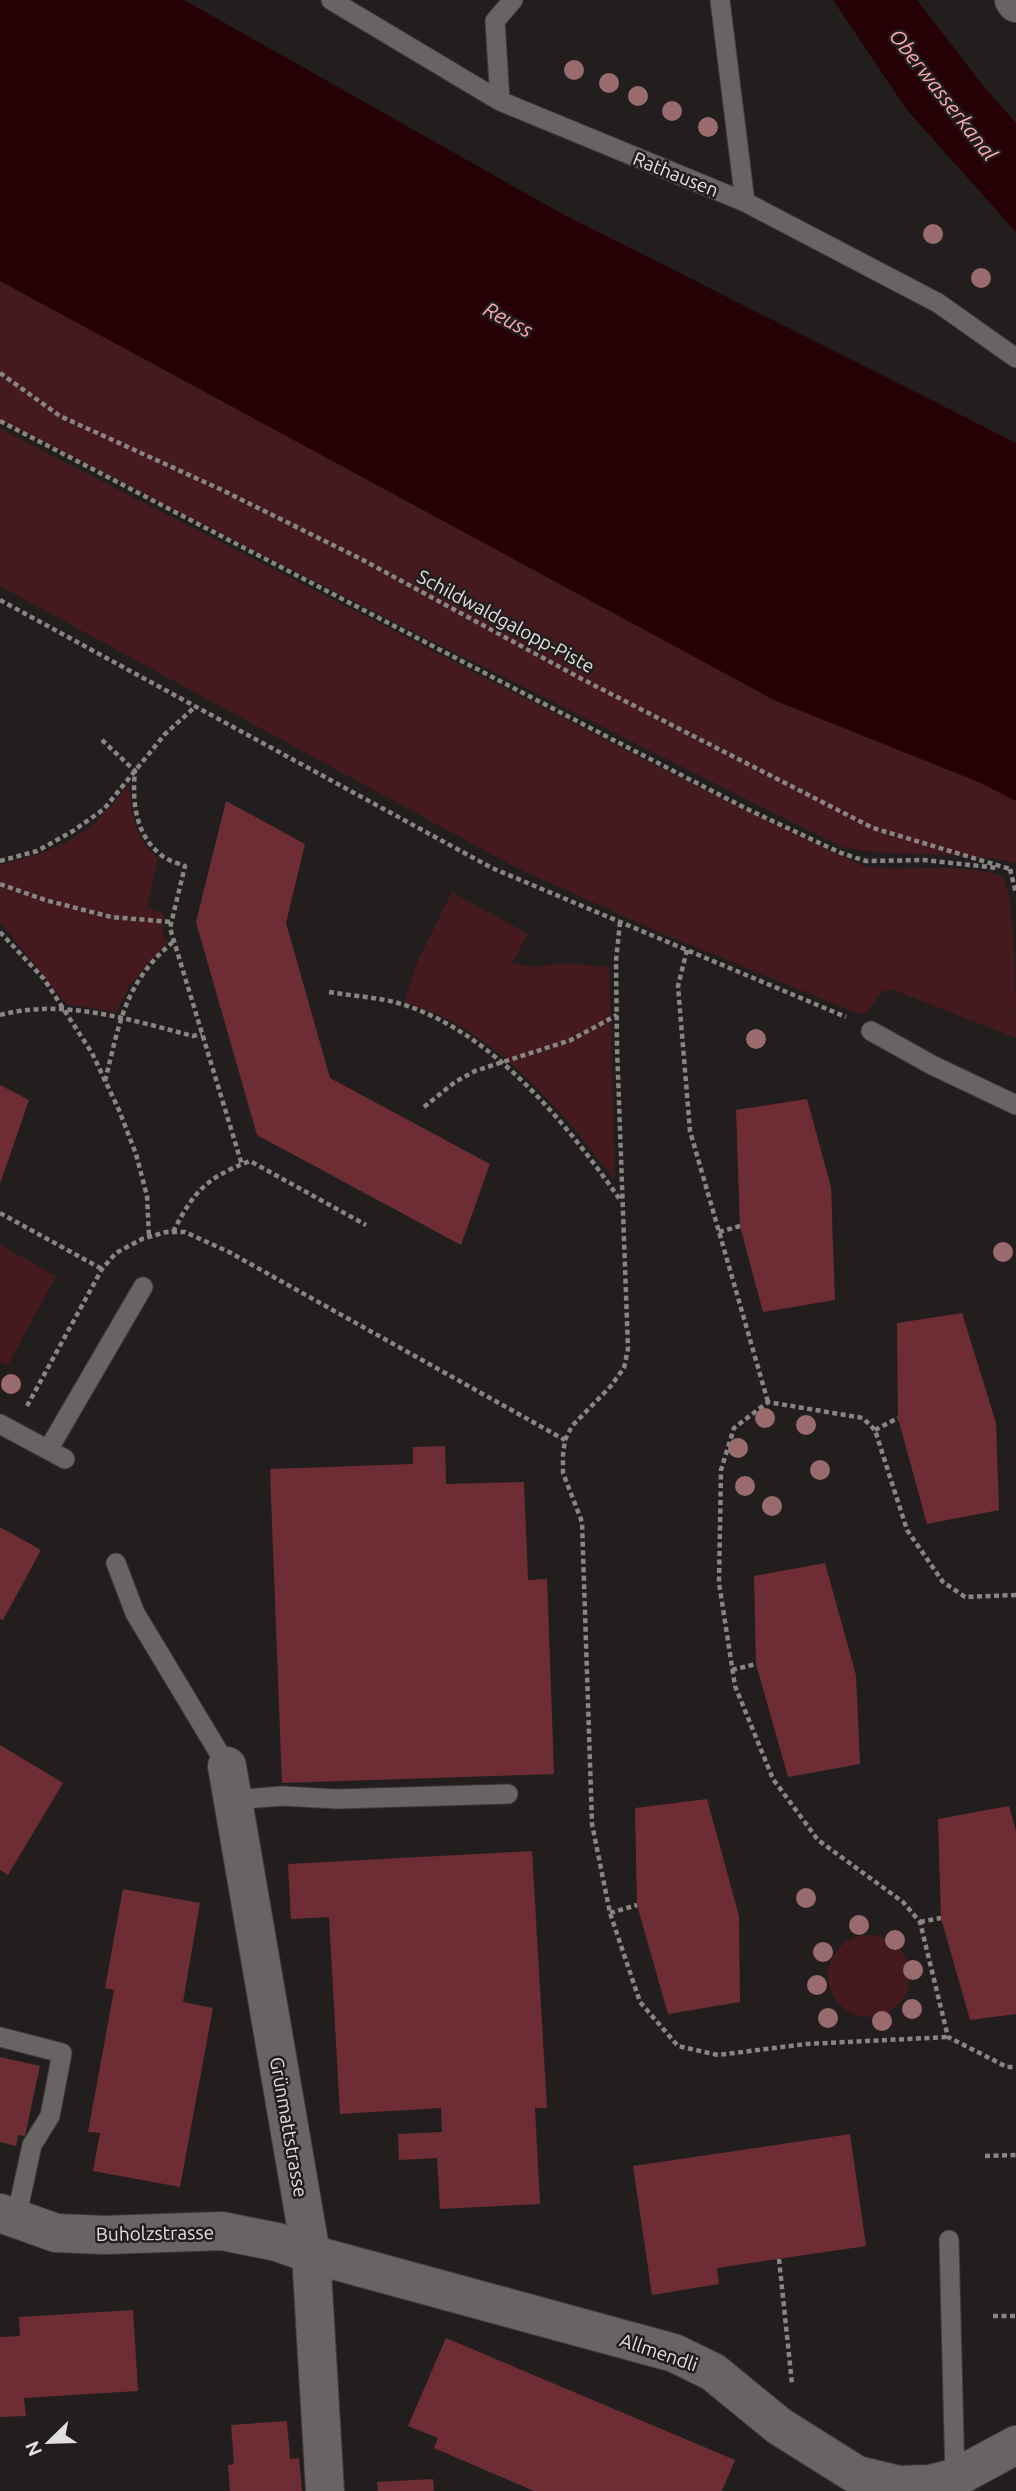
<svg xmlns="http://www.w3.org/2000/svg" width="1016" height="2491" viewBox="0 0 1016 2491" font-family="Ubuntu,sans-serif">
  <rect width="100%" height="100%" fill="#221e1e"/>
  <!-- green -->
  <path fill="#451a1f" d="M 0,281 L 774,700 L 982,783 L 1016,801 L 1016,863 C 959,849 900,859 842,847 L 396,623 L 0,420 Z
    M 0,429 L 673,774 L 863,866 C 896,872 927,866 959,869 C 968,869 994,872 1001,876 C 1016,887 1016,1012 1016,1038 L 891,989 L 881,992 L 866,1014 L 856,1013 L 659,932 L 517,868 L 0,586 Z
    M 129,785 C 131,813 135,840 158,858 L 147,908 L 164,914 L 162,927 L 166,943 L 130,985 L 116,1012 L 66,1004 L 0,922 L 0,865 C 33,857 64,847 91,826 C 105,815 117,798 129,785 Z
    M 452,892 L 528,934 L 512,963 L 532,967 L 565,963 L 609,967 L 615,1181 C 571,1121 516,1056 449,1020 C 435,1012 419,1008 404,1002 L 417,963 Z
    M 0,1245 L 56,1276 L 8,1365 L 0,1361 Z
    M828 1976a41 41 0 1 1 82 0a41 41 0 1 1-82 0Z"/>
  <!-- water -->
  <path fill="#250004" d="M 0,0 L 184,0 L 555,210 L 1016,443 L 1016,801 L 981,783 L 774,700 L 0,281 Z
    M 833,0 L 917,0 L 984,87 L 1016,123 L 1016,232 L 907,110 Z"/>
  <!-- building -->
  <path fill="#6e2d35" d="M 226,801 L 305,844 L 286,923 L 330,1078 L 490,1164 L 461,1245 L 257,1135 L 196,922 Z
    M 0,1085 L 29,1100 L 0,1184 Z
    M 807,1099 L 831,1187 L 835,1300 L 763,1312 L 740,1226 L 736,1110 Z
    M 962,1313 L 996,1423 L 999,1510 L 927,1524 L 898,1418 L 897,1323 Z
    M 445,1446 L 446,1484 L 524,1482 L 528,1580 L 547,1579 L 554,1774 L 282,1783 L 270,1469 L 413,1464 L 413,1447 Z
    M 0,1527 L 41,1550 L 3,1620 L 0,1619 Z
    M 825,1563 L 856,1675 L 860,1764 L 788,1777 L 756,1664 L 754,1576 Z
    M 0,1745 L 63,1783 L 8,1875 L 0,1870 Z
    M 707,1799 L 739,1916 L 740,2002 L 668,2014 L 637,1905 L 635,1808 Z
    M 1009,1806 L 1016,1831 L 1016,2014 L 970,2020 L 941,1918 L 938,1819 Z
    M 532,1851 L 547,2108 L 535,2108 L 540,2204 L 440,2209 L 437,2158 L 399,2160 L 398,2134 L 442,2132 L 441,2108 L 340,2114 L 329,1917 L 291,1919 L 288,1864 Z
    M 123,1889 L 200,1903 L 183,2002 L 213,2008 L 180,2187 L 93,2171 L 100,2133 L 88,2132 L 114,1990 L 105,1988 Z
    M 0,2057 L 40,2066 L 25,2136 L 18,2135 L 16,2146 L 0,2142 Z
    M 850,2134 L 866,2246 L 717,2268 L 719,2284 L 652,2295 L 633,2166 Z
    M 133,2310 L 138,2391 L 24,2398 L 26,2416 L 0,2417 L 0,2337 L 20,2336 L 19,2317 Z
    M 446,2338 L 735,2460 L 722,2491 L 534,2491 L 434,2448 L 438,2438 L 408,2426 Z
    M 287,2421 L 290,2459 L 299,2458 L 302,2491 L 230,2491 L 228,2465 L 234,2464 L 231,2425 Z
    M 433,2479 L 434,2491 L 378,2491 L 377,2482 Z"/>
  <g fill="none" stroke-linecap="round" stroke-linejoin="round">
    <!-- lane casing -->
    <g stroke="#3e3c3c" stroke-width="21">
      <path id="lane" d="M 331,0 L 500,101 L 745,202 L 938,303 L 1016,358
        M 720,0 L 745,202
        M 500,101 L 495,21 L 513,0
        M 871,1031 L 932,1065 L 1016,1105
        M 0,1424 L 65,1459
        M 48,1450 L 143,1287
        M 116,1563 L 135,1613 L 227,1766
        M 233,1800 L 282,1796 L 337,1799 L 508,1794
        M 0,2037 L 62,2053 L 50,2116 L 32,2145 L 16,2219
        M 949,2240 L 955,2478"/>
    </g>
    <!-- street casing -->
    <g stroke="#3e3c3c" stroke-width="40">
      <path id="street" d="M 1014,0 L 1016,3
        M 227,1766 L 311,2254 L 325,2491
        M 0,2213 L 56,2233 L 105,2235 L 222,2231 L 277,2242 L 311,2254 L 674,2353 L 713,2372 L 779,2426 L 857,2475 L 899,2485 L 930,2484 L 955,2478 L 1016,2445"/>
    </g>
    <!-- path -->
    <path stroke="#888585" stroke-width="4.5" stroke-dasharray="5 3.5" stroke-linecap="butt" d="M 0,373 L 60,416 L 222,490 L 363,560 L 580,678 L 873,828 L 1010,869
      M 0,421 L 625,746 L 749,810 L 841,853 L 866,861 L 924,860 L 998,868
      M 0,600 L 492,868 L 846,1017
      M 102,740 L 135,771 C 132,800 135,834 160,854 C 166,860 177,863 185,866 L 170,928 L 242,1165
      M 0,861 L 37,851 L 73,831 L 104,809 L 165,734 L 195,707
      M 1010,869 L 1016,893
      M 0,884 L 45,900 L 111,917 L 172,922
      M 620,922 L 616,961 L 617,1047 L 628,1349 L 624,1368 L 610,1387 L 572,1426 L 565,1440 L 563,1455 L 563,1473 L 582,1522 L 592,1824 L 610,1913 L 640,2002 L 678,2046 L 718,2055 L 806,2044 L 948,2037
      M 0,932 L 44,979 L 92,1053 L 119,1110 L 136,1154 L 147,1196 L 149,1237
      M 687,950 L 678,986 L 690,1131 L 768,1402
      M 329,992 C 352,996 376,997 398,1003 C 492,1030 567,1124 621,1201
      M 0,1015 C 64,998 131,1020 193,1036 L 202,1034
      M 105,1081 C 120,1022 124,983 174,941
      M 424,1107 L 455,1082 L 475,1071 L 571,1040 L 617,1015
      M 0,1213 L 102,1269
      M 173,1232 C 194,1191 206,1178 250,1161 L 366,1225
      M 719,1232 L 740,1226
      M 27,1406 L 102,1269 L 116,1253 L 142,1239 L 166,1232 L 185,1232 L 229,1252 L 565,1440
      M 875,1430 L 898,1418
      M 1016,1595 L 965,1597 L 943,1582 L 907,1530 L 875,1430 L 863,1418 L 768,1402 L 734,1428 L 721,1470 L 719,1583 L 735,1686 L 773,1779 L 818,1840 L 903,1902 L 920,1922 L 948,2037 L 1007,2067 L 1016,2067
      M 732,1670 L 756,1664
      M 610,1913 L 637,1905
      M 920,1922 L 941,1918
      M 985,2156 L 1016,2155
      M 779,2259 L 792,2384
      M 993,2316 L 1016,2316"/>
    <!-- lane -->
    <use href="#lane" stroke="#686464" stroke-width="19"/>
    <!-- street -->
    <use href="#street" stroke="#686464" stroke-width="38"/>
  </g>
  <!-- trees -->
  <g fill="#9a6b6e">
    <circle cx="574" cy="70" r="10"/>
    <circle cx="609" cy="83" r="10"/>
    <circle cx="638" cy="96" r="10"/>
    <circle cx="672" cy="111" r="10"/>
    <circle cx="708" cy="127" r="10"/>
    <circle cx="933" cy="234" r="10"/>
    <circle cx="981" cy="278" r="10"/>
    <circle cx="756" cy="1039" r="10"/>
    <circle cx="1003" cy="1252" r="10"/>
    <circle cx="11" cy="1384" r="10"/>
    <circle cx="765" cy="1418" r="10"/>
    <circle cx="806" cy="1425" r="10"/>
    <circle cx="738" cy="1448" r="10"/>
    <circle cx="820" cy="1470" r="10"/>
    <circle cx="745" cy="1486" r="10"/>
    <circle cx="772" cy="1506" r="10"/>
    <circle cx="806" cy="1898" r="10"/>
    <circle cx="859" cy="1925" r="10"/>
    <circle cx="895" cy="1940" r="10"/>
    <circle cx="823" cy="1952" r="10"/>
    <circle cx="913" cy="1970" r="10"/>
    <circle cx="817" cy="1985" r="10"/>
    <circle cx="912" cy="2009" r="10"/>
    <circle cx="828" cy="2018" r="10"/>
    <circle cx="882" cy="2021" r="10"/>
  </g>
  <g text-anchor="middle" stroke-width="5" stroke-linejoin="round" paint-order="stroke">
    <!-- street labels -->
    <g font-size="19" fill="#e1dfdf" stroke="#221e1e">
      <text transform="translate(676 174) rotate(22)" y="7">Rathausen</text>
      <text transform="translate(506 621) rotate(28)" y="7">Schildwaldgalopp-Piste</text>
      <text transform="translate(289 2127) rotate(80)" y="7">Grünmattstrasse</text>
      <text transform="translate(155 2233) rotate(-1)" y="7">Buholzstrasse</text>
      <text transform="translate(659 2352) rotate(19)" y="7">Allmendli</text>
    </g>
    <!-- water labels -->
    <g font-size="21" font-style="italic" fill="#fca9af" stroke="#221e1e">
      <text transform="translate(943 95) rotate(52)" y="7">Oberwasserkanal</text>
      <text transform="translate(508 320) rotate(28)" y="7">Reuss</text>
    </g>
  </g>
  <!-- north arrow -->
  <g transform="translate(49 2442) rotate(247)" stroke="#221e1e" stroke-width="5" paint-order="stroke">
  <path d="M0-5L12 26L0 18L-12 26Z" fill="#e1dfdf"/>
  <text y="-10" font-size="19" font-weight="bold" text-anchor="middle" fill="#e1dfdf">N</text>
  </g>
</svg>
